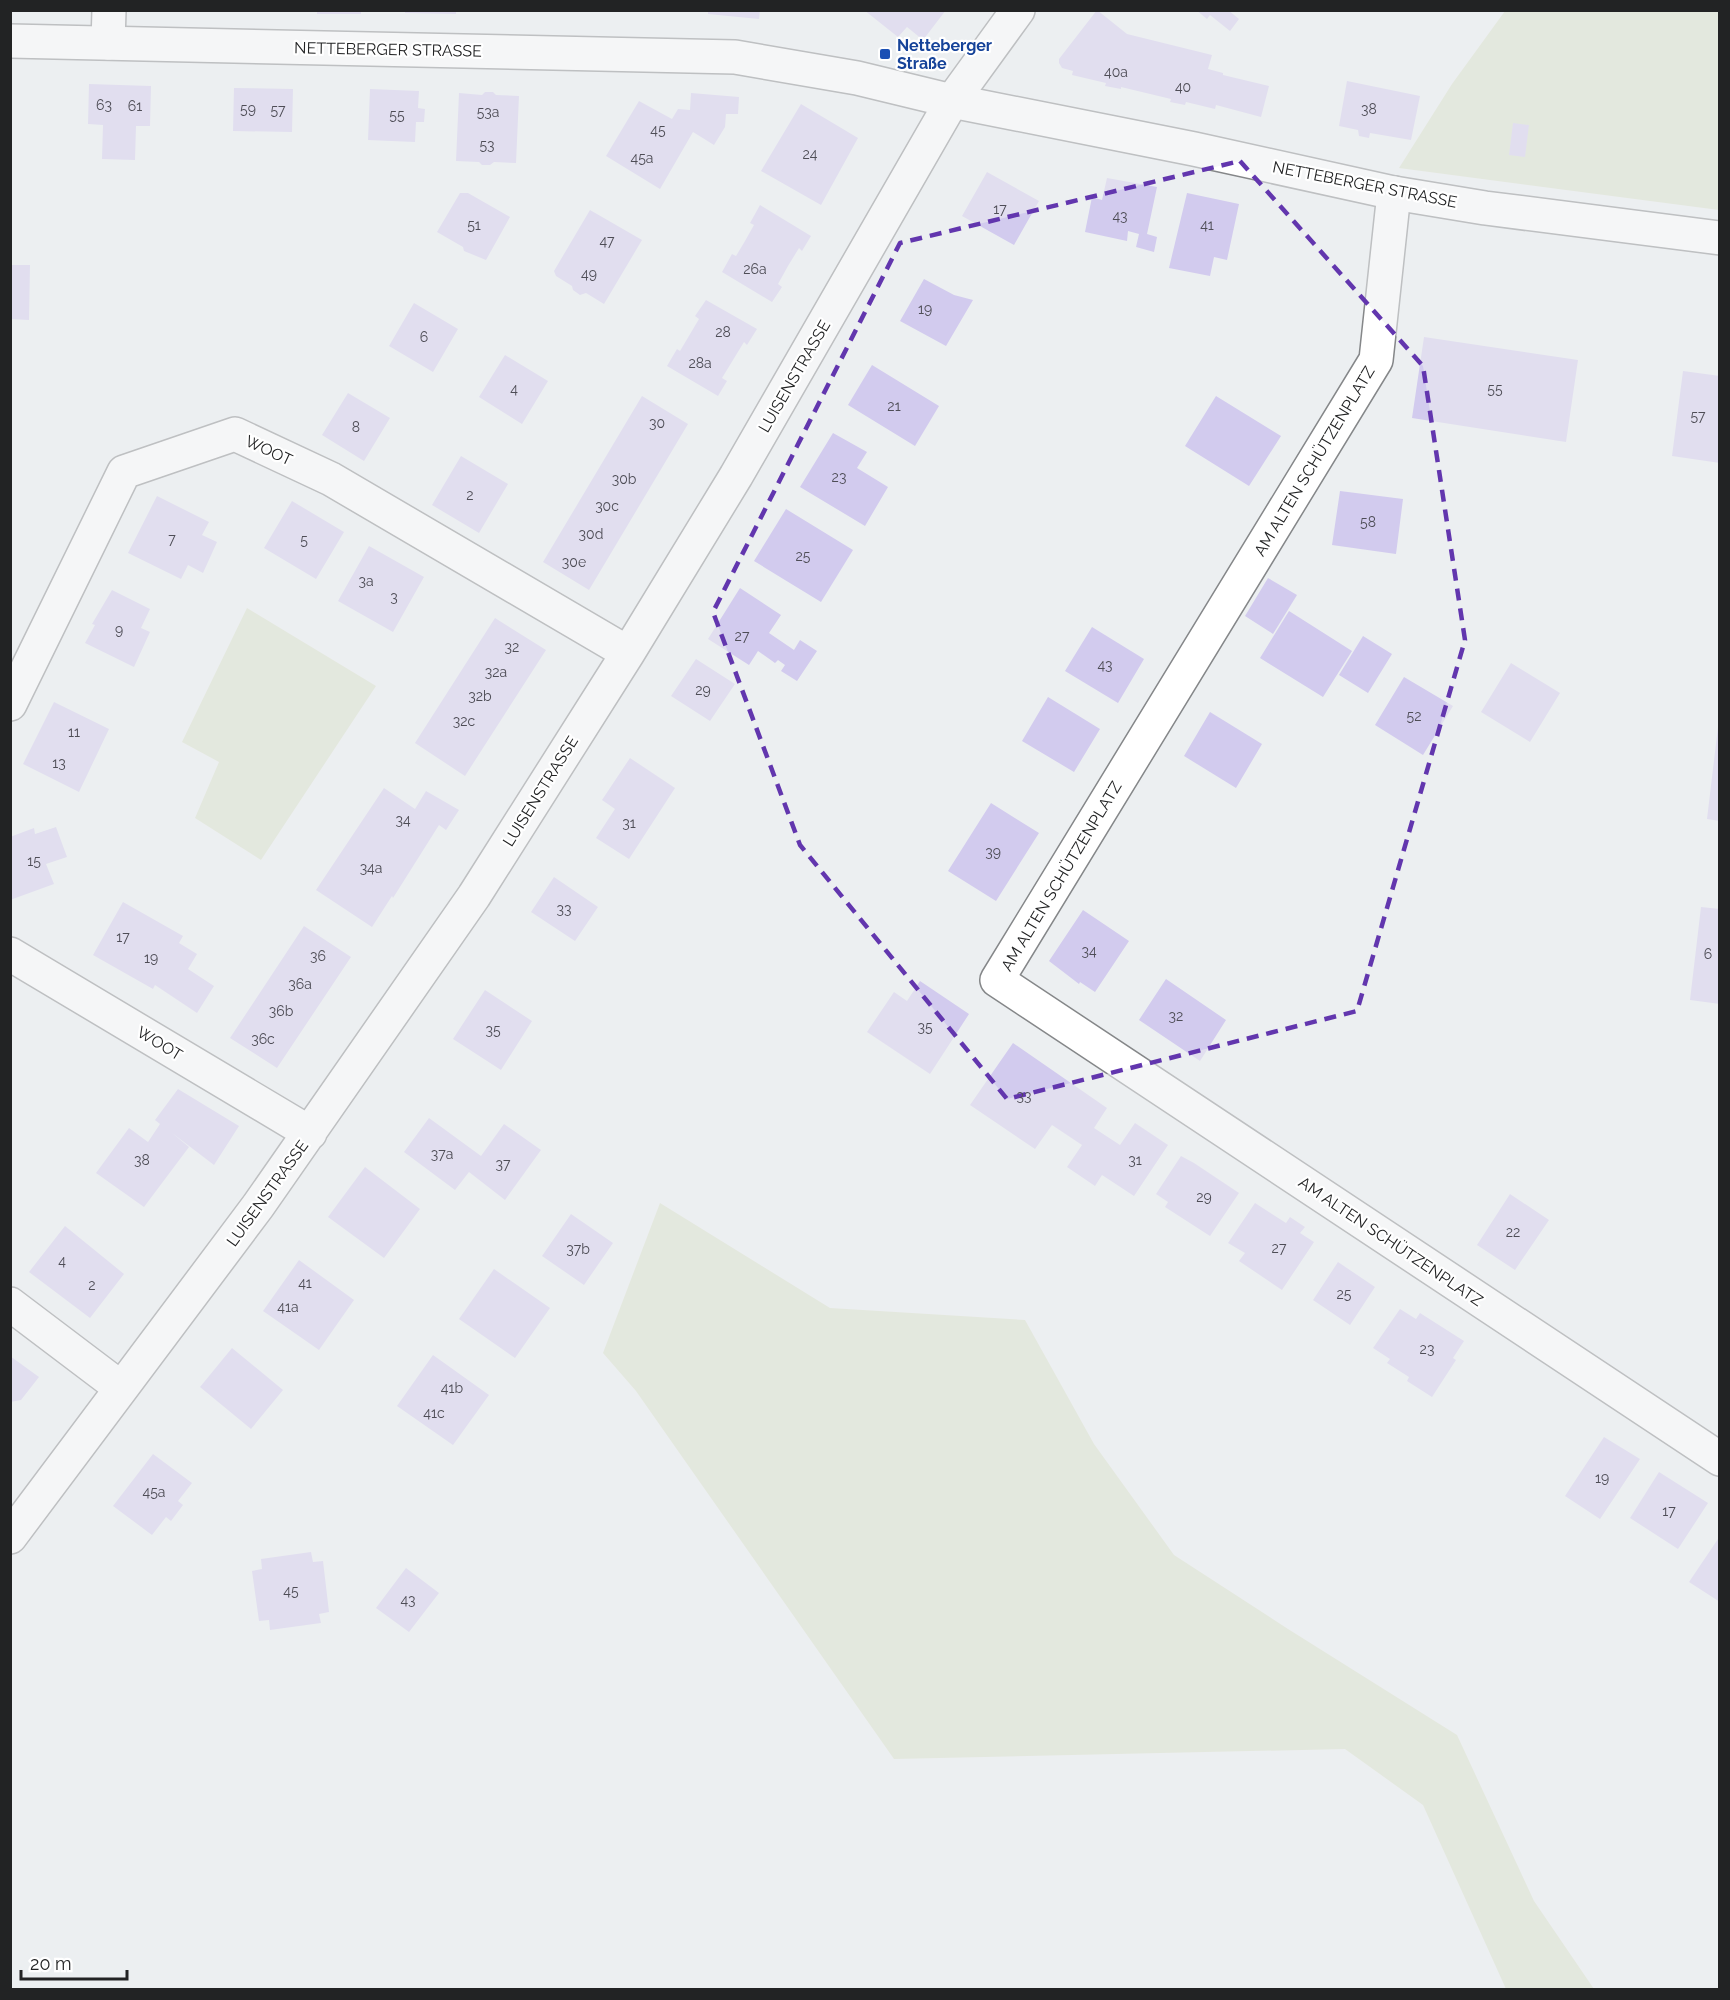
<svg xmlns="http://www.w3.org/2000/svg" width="1730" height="2000" viewBox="0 0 1730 2000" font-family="Raleway,sans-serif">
  <rect width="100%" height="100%" fill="#eceff1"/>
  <!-- green -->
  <path fill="#d8e0c8" d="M 1505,11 L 1719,11 L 1719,210 L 1399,168 L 1452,84 Z
    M 247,608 L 376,686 L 261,860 L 195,818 L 219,762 L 182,742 Z
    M 660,1203 L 830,1308 L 1025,1320 L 1094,1444 L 1174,1555 L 1288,1629 L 1457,1735 L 1534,1901 L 1594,1989 L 1506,1989 L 1423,1805 L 1345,1749 L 894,1759 L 636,1391 L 603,1353 Z"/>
  <!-- building -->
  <path fill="#d2cbee" d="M 317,10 L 361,10 L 361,14 L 317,14 Z
    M 405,10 L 456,10 L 456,14 L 405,13 Z
    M 708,10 L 760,10 L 759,19 L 708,14 Z
    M 864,10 L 946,10 L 923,40 L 907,27 L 898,37 Z
    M 1097,10 L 1127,34 L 1212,55 L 1208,69 L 1223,73 L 1223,75 L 1269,86 L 1261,117 L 1216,105 L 1215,109 L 1186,102 L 1185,105 L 1170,102 L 1171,99 L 1121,87 L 1121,89 L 1105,86 L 1106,83 L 1072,75 L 1073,71 L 1062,68 L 1059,63 L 1059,59 Z
    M 1196,10 L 1228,10 L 1239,19 L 1230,31 L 1210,15 L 1207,19 Z
    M 1347,81 L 1420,96 L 1411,140 L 1370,133 L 1369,138 L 1359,136 L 1358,130 L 1339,126 Z
    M 89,84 L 151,86 L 150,126 L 136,126 L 135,160 L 102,159 L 103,125 L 88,124 Z
    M 234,88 L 293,89 L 292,132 L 233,131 Z
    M 370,89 L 419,91 L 418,108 L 425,109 L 424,122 L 416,122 L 415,142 L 368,140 Z
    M 485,92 L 493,92 L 496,95 L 519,96 L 516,163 L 494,162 L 490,165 L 482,165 L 479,162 L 456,161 L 459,93 L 482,95 Z
    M 691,93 L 739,97 L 738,114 L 726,114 L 725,127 L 714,145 L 693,132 L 660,189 L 606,156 L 639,101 L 672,119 L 678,109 L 690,110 Z
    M 801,104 L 858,138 L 821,205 L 761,171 Z
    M 1513,123 L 1529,125 L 1525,157 L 1509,155 Z
    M 987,172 L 1039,201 L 1014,245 L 962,216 Z
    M 1107,178 L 1157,187 L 1147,234 L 1157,237 L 1154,252 L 1136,247 L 1139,234 L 1128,231 L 1127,241 L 1085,232 L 1092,197 L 1102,200 Z
    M 460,193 L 468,193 L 510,217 L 486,260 L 464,251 L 463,247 L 437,232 Z
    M 1187,193 L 1239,204 L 1227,260 L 1214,257 L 1210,276 L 1169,268 Z
    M 760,205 L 811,236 L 802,251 L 799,248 L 788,266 L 778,284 L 782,287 L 772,302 L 722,272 L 732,254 L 736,256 L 745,241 L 754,225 L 750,223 Z
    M 590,210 L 642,240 L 604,304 L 586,293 L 580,295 L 573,290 L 572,286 L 556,276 L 554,271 Z
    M 10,265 L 30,265 L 29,320 L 10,319 Z
    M 924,279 L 954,295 L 973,300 L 946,346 L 900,321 Z
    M 706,300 L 757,329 L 747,345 L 744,342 L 722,378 L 727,381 L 718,396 L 667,366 L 677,349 L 680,351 L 699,319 L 695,316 Z
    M 414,303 L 458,329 L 433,372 L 389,346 Z
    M 1424,337 L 1578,360 L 1566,442 L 1412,418 Z
    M 505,355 L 548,381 L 522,424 L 479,397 Z
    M 872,365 L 939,406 L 915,446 L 848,405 Z
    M 1683,371 L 1720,376 L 1720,463 L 1672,456 Z
    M 348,393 L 390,418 L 364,461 L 322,435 Z
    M 642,396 L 688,424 L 589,590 L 543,562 Z
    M 1216,396 L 1281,436 L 1249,486 L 1185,446 Z
    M 833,433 L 867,452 L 857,468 L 888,487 L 865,526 L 800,487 Z
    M 461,456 L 508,484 L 479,533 L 432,505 Z
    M 1340,491 L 1403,499 L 1396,554 L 1332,545 Z
    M 157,496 L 209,522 L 202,535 L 217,542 L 203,573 L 188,565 L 181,579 L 128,553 Z
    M 292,501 L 344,532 L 316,579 L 264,548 Z
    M 786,509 L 853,550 L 821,602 L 754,561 Z
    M 369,546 L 424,577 L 393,632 L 338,601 Z
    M 1268,578 L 1297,595 L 1273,634 L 1245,616 Z
    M 740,588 L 781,615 L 769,633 L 794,650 L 800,640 L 817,651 L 797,681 L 781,671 L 785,665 L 778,660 L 775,663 L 758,651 L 749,665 L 708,639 Z
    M 112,590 L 150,609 L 141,628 L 150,632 L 134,667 L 85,643 L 95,625 L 92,624 Z
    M 1289,611 L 1352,651 L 1323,697 L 1260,658 Z
    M 495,618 L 546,650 L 465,776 L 415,743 Z
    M 1092,627 L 1144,659 L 1118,703 L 1065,671 Z
    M 1363,636 L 1392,654 L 1368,693 L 1339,675 Z
    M 696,659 L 735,684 L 710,721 L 671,696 Z
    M 1511,663 L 1560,693 L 1530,742 L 1481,712 Z
    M 1404,677 L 1453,706 L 1423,755 L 1375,725 Z
    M 1048,697 L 1100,729 L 1074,772 L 1022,741 Z
    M 54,702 L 109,729 L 79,792 L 23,764 Z
    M 1210,712 L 1262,744 L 1236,788 L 1184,756 Z
    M 1718,727 L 1720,727 L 1720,821 L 1707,819 Z
    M 630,758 L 675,788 L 629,859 L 596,838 L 615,809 L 602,800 Z
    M 384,788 L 415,809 L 426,791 L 459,810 L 446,830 L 439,825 L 393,898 L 392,896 L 372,927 L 316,890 Z
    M 991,803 L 1039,833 L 996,901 L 948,871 Z
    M 56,827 L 67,857 L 46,864 L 54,884 L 10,900 L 10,837 L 34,828 L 35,834 Z
    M 554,877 L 598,907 L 575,941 L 531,912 Z
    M 123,902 L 183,936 L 179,943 L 197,954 L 188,969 L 214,986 L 197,1013 L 155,985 L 153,989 L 93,955 Z
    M 1701,907 L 1720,909 L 1720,1004 L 1690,1000 Z
    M 1083,910 L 1129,941 L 1095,992 L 1080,982 L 1079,984 L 1049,961 Z
    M 304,926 L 351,957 L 277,1068 L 230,1038 Z
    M 1166,979 L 1226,1020 L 1200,1061 L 1139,1020 Z
    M 920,981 L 969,1014 L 930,1074 L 867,1032 L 894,992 L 907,1001 Z
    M 485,990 L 532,1021 L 501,1070 L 453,1039 Z
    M 1013,1043 L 1107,1108 L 1094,1128 L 1120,1145 L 1135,1123 L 1168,1145 L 1134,1196 L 1102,1175 L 1095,1186 L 1067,1167 L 1082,1145 L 1052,1125 L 1035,1149 L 970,1105 Z
    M 178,1089 L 239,1126 L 214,1165 L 172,1133 L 189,1147 L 144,1207 L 96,1173 L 129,1128 L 148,1142 L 160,1124 L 155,1120 Z
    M 429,1118 L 481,1156 L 504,1124 L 541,1150 L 505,1200 L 469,1172 L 455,1190 L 404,1152 Z
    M 1181,1156 L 1194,1163 L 1239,1193 L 1210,1236 L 1165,1207 L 1168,1202 L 1156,1194 Z
    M 365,1167 L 420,1209 L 384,1258 L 328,1217 Z
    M 1510,1194 L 1549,1220 L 1515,1270 L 1477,1245 Z
    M 1255,1203 L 1286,1223 L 1290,1217 L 1305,1227 L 1300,1233 L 1314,1242 L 1282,1290 L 1239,1261 L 1245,1253 L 1228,1243 Z
    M 571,1214 L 613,1243 L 584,1285 L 542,1256 Z
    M 65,1226 L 124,1274 L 90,1318 L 29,1272 Z
    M 299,1260 L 354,1300 L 319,1350 L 263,1311 Z
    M 1338,1262 L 1375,1287 L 1350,1325 L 1313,1300 Z
    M 494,1269 L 550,1308 L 515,1358 L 459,1319 Z
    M 1400,1309 L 1416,1319 L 1420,1313 L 1464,1341 L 1453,1358 L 1456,1360 L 1432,1397 L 1407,1381 L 1409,1377 L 1387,1363 L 1390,1359 L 1373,1348 Z
    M 232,1348 L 283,1390 L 251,1429 L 200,1387 Z
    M 433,1355 L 489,1395 L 453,1445 L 397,1406 Z
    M 10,1356 L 39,1377 L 21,1400 L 10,1402 Z
    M 1604,1437 L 1640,1459 L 1600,1519 L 1565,1496 Z
    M 153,1454 L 192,1483 L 178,1501 L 183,1505 L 171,1521 L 166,1517 L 152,1535 L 113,1506 Z
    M 1659,1472 L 1708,1503 L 1678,1549 L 1630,1518 Z
    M 1720,1536 L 1720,1602 L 1689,1582 Z
    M 311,1552 L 313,1562 L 323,1561 L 329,1612 L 319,1614 L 321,1623 L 270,1630 L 269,1620 L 259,1621 L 252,1571 L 262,1569 L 261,1559 Z
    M 406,1568 L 439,1593 L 409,1632 L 376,1608 Z"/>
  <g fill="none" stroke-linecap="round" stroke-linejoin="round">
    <!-- minor casing -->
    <g stroke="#858789" stroke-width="36">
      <path id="minor" d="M 108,43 L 109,10
        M 1394,193 L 1376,360 L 997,980 L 1720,1459
        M 10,704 L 124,472 L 235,434 L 331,479 L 628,653
        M 10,954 L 310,1133
        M 10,1304 L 121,1388
        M 10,1537 L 258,1206 L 474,896 L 628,653 L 736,476 L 952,101 L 1018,10"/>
    </g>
    <!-- tertiary casing -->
    <g stroke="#858789" stroke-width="36">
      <path id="tertiary" d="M 10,41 L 735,57 L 857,78 L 952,101 L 1194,149 L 1394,193 L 1485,208 L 1720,238"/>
    </g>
    <!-- minor -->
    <use href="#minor" stroke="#fff" stroke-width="33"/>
    <!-- tertiary -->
    <use href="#tertiary" stroke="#fff" stroke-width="33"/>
  </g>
  <!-- marked area -->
  <path d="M0 0H1730V2000H0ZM 1240,161 L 1423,366 L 1465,640 L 1357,1011 L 1007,1099 L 800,845 L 713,612 L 900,243 Z" fill="#eceff1" fill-opacity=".55" fill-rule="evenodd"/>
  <path fill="none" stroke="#6236ae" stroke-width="4.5" stroke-dasharray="12 8" stroke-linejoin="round" d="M 1240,161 L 1423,366 L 1465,640 L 1357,1011 L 1007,1099 L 800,845 L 713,612 L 900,243 Z"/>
  <!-- markers -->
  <rect fill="#1a4fb4" stroke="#fff" stroke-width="2" x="879" y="48" width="12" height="12" rx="3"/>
  <g text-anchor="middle" stroke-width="4.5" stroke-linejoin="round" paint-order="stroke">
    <!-- number labels -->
    <g font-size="14" fill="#4e4d56">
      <text x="1116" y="77">40a</text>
      <text x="1183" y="92">40</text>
      <text x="104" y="110">63</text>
      <text x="135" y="111">61</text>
      <text x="248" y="114">59</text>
      <text x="1369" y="114">38</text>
      <text x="278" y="115">57</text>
      <text x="488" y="117">53a</text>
      <text x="397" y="120">55</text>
      <text x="658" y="135">45</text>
      <text x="487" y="150">53</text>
      <text x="810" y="159">24</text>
      <text x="642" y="163">45a</text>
      <text x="1000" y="214">17</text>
      <text x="1120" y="221">43</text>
      <text x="474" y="230">51</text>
      <text x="1207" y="230">41</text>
      <text x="607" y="246">47</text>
      <text x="755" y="274">26a</text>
      <text x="589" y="279">49</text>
      <text x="925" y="314">19</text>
      <text x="723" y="337">28</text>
      <text x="424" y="342">6</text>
      <text x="700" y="368">28a</text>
      <text x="514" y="394">4</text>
      <text x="1495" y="394">55</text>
      <text x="894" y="411">21</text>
      <text x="1698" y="421">57</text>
      <text x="657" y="428">30</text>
      <text x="356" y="432">8</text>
      <text x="839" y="482">23</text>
      <text x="624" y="484">30b</text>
      <text x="470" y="500">2</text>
      <text x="607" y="511">30c</text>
      <text x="1368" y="527">58</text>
      <text x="591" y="539">30d</text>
      <text x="172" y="544">7</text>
      <text x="304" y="545">5</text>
      <text x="803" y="561">25</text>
      <text x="574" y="567">30e</text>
      <text x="366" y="586">3a</text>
      <text x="394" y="602">3</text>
      <text x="119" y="635">9</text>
      <text x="742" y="641">27</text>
      <text x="512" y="652">32</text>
      <text x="1105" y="670">43</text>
      <text x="496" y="677">32a</text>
      <text x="703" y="695">29</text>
      <text x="480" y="701">32b</text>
      <text x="1414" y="721">52</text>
      <text x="464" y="726">32c</text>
      <text x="74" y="737">11</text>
      <text x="59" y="768">13</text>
      <text x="403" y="825">34</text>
      <text x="629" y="828">31</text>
      <text x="993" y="857">39</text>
      <text x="34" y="866">15</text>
      <text x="371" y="873">34a</text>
      <text x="564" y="914">33</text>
      <text x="123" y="942">17</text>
      <text x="1089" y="956">34</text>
      <text x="1708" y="959">6</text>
      <text x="318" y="961">36</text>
      <text x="151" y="963">19</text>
      <text x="300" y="989">36a</text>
      <text x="281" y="1016">36b</text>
      <text x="1176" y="1021">32</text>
      <text x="925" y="1032">35</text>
      <text x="493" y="1035">35</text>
      <text x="263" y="1044">36c</text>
      <text x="1024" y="1101">33</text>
      <text x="442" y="1159">37a</text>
      <text x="142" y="1165">38</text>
      <text x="1135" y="1165">31</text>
      <text x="503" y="1169">37</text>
      <text x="1204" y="1202">29</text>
      <text x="1513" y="1237">22</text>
      <text x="1279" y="1253">27</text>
      <text x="578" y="1254">37b</text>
      <text x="62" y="1266">4</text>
      <text x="305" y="1288">41</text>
      <text x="92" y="1290">2</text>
      <text x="1344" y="1299">25</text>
      <text x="288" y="1312">41a</text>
      <text x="1427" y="1354">23</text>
      <text x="452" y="1393">41b</text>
      <text x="434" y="1418">41c</text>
      <text x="1602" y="1483">19</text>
      <text x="154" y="1497">45a</text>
      <text x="1669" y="1516">17</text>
      <text x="291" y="1596">45</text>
      <text x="408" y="1605">43</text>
    </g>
    <!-- transit labels -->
    <g font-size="16" font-weight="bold" fill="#164399" stroke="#fff" text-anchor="start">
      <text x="897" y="51">Netteberger<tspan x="897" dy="18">Straße</tspan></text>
    </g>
    <!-- street labels -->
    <g font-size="16" fill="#222324" stroke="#fff">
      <text transform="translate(388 49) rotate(1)" y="6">NETTEBERGER STRASSE</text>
      <text transform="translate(1365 184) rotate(11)" y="6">NETTEBERGER STRASSE</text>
      <text transform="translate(794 376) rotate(-60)" y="6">LUISENSTRASSE</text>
      <text transform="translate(269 450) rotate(25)" y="6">WOOT</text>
      <text transform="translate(1314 461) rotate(-59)" y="6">AM ALTEN SCHÜTZENPLATZ</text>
      <text transform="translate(540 791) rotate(-58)" y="6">LUISENSTRASSE</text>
      <text transform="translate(1061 876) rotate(-59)" y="6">AM ALTEN SCHÜTZENPLATZ</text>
      <text transform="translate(160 1043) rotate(31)" y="6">WOOT</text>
      <text transform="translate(267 1193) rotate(-54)" y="6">LUISENSTRASSE</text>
      <text transform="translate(1391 1241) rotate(34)" y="6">AM ALTEN SCHÜTZENPLATZ</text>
    </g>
  </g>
  <!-- border -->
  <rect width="1730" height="2000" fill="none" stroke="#222324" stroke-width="24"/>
  <!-- scale -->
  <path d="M21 1970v9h106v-9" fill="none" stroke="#222324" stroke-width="3"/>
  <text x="30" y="1970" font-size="18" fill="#222324" stroke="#ffffff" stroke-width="4.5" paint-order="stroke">20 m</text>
</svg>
